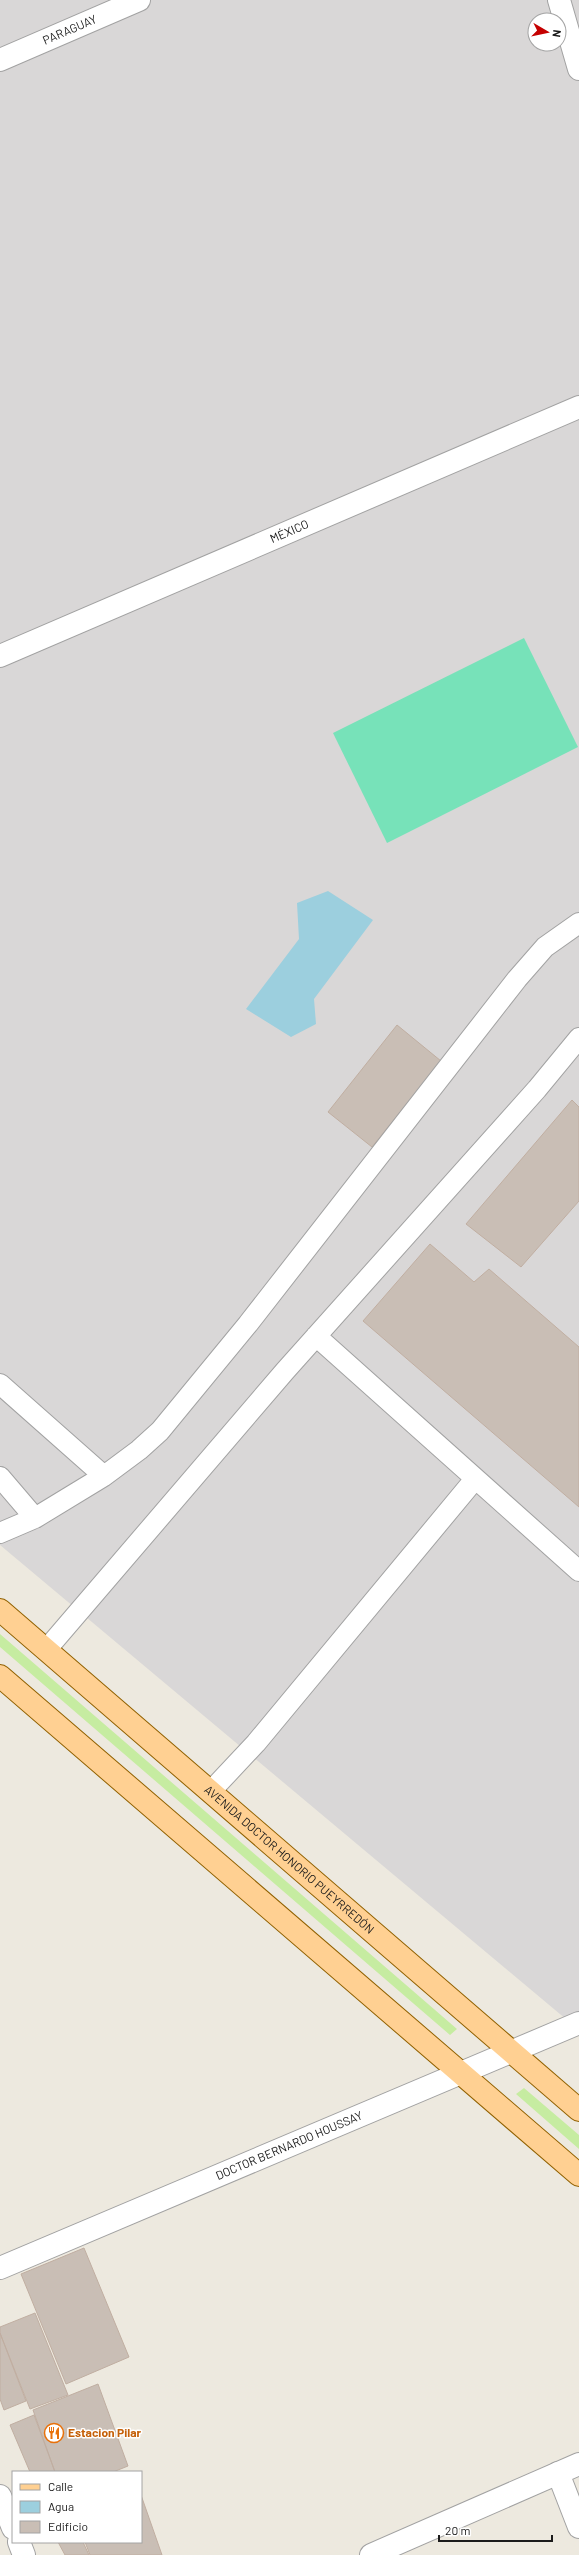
<svg xmlns="http://www.w3.org/2000/svg" width="579" height="2555" viewBox="0 0 579 2555" font-family="Barlow,sans-serif">
  <rect width="100%" height="100%" fill="#ede9df"/>
  <!-- residential -->
  <path fill="#d9d7d7" fill-rule="evenodd" d="M 0,0 L 579,0 L 579,2030 L 0,1545 ZM 535,20 L 559,20 L 559,44 L 535,44 Z"/>
  <!-- grass -->
  <path fill="#c6eca1" d="M 0,1634 L 457,2029 L 450,2035 L 0,1647 Z
    M 524,2088 L 579,2135 L 579,2149 L 516,2094 Z"/>
  <!-- pitch -->
  <path fill="#77e2b9" d="M 524,638 L 578,747 L 387,843 L 333,733 Z"/>
  <!-- water -->
  <path fill="#9ccfde" d="M 328,891 L 373,920 L 314,999 L 316,1024 L 291,1037 L 246,1009 L 299,939 L 297,903 Z"/>
  <!-- building -->
  <path fill="#c9beb5" stroke="#c0aea1" d="M 397,1025 L 441,1061 L 372,1147 L 328,1112 Z
    M 572,1100 L 579,1107 L 579,1201 L 521,1267 L 466,1224 Z
    M 430,1244 L 474,1282 L 489,1269 L 579,1347 L 579,1507 L 363,1321 Z
    M 84,2248 L 129,2357 L 66,2384 L 21,2274 Z
    M 35,2313 L 68,2395 L 30,2409 L 0,2333 L 0,2327 Z
    M 0,2333 L 26,2401 L 4,2410 L 0,2399 Z
    M 98,2384 L 128,2466 L 113,2472 L 55,2472 L 33,2410 Z
    M 34,2415 L 55,2472 L 30,2472 L 10,2425 Z
    M 141,2495 L 162,2555 L 90,2555 L 85,2542 L 141,2542 Z
    M 58,2542 L 83,2542 L 89,2555 L 65,2555 Z"/>
  <g fill="none" stroke-linecap="round" stroke-linejoin="round">
    <!-- service casing -->
    <g stroke="#a2a2a2" stroke-width="22">
      <path id="service" d="M 316,1336 L 579,1571
        M 0,1384 L 104,1476
        M 0,1477 L 35,1518
        M 0,1533 L 35,1518 L 104,1476 L 139,1450 L 160,1431 L 248,1324 L 517,979 L 545,947 L 579,923
        M 46,1650 L 285,1371 L 537,1089 L 579,1038
        M 211,1791 L 256,1743 L 475,1479"/>
    </g>
    <!-- minor casing -->
    <g stroke="#a2a2a2" stroke-width="24">
      <g id="minor">
        <path d="M 559,0 L 579,69"/>
        <path id="s1" d="M 0,60 L 139,0"/>
        <path id="s2" d="M 0,656 L 579,407"/>
        <path id="s3" d="M 0,2268 L 579,2023"/>
        <path d="M 558,2473 L 579,2527"/>
        <path d="M 0,2496 L 13,2528"/>
        <path d="M 19,2542 L 24,2555"/>
        <path d="M 371,2555 L 579,2464"/>
      </g>
    </g>
    <!-- primary casing -->
    <g stroke="#916100" stroke-width="24">
      <g id="primary">
        <path id="s4" d="M 0,1610 L 579,2110"/>
        <path d="M 0,1676 L 579,2175"/>
      </g>
    </g>
    <!-- service -->
    <use href="#service" stroke="#fff" stroke-width="20"/>
    <!-- minor -->
    <use href="#minor" stroke="#fff" stroke-width="22"/>
    <!-- primary -->
    <use href="#primary" stroke="#ffd092" stroke-width="22"/>
  </g>
  <!-- icons -->
  <defs>
    <g id="restaurant-ring" transform="scale(1)"><circle r="9.5" fill="#fff" stroke="#e8710a" stroke-width="1.5"/><path d="M-5-6h1v4h1v-4h1v4h1v-4h1v5L-1.5 .5V6h-2V.5L-5-1ZM5-6V6H3V1.5H1.5Q1.5-4 5-6Z" fill="#e8710a"/></g>
  </defs>
  <g fill-rule="evenodd">
    <use href="#restaurant-ring" x="54" y="2433"/>
  </g>
  <g text-anchor="middle" stroke-width="3" stroke-linejoin="round" paint-order="stroke">
    <!-- street labels -->
    <g font-size="12" fill="#1b1b1b" stroke="#fff">
      <text dy="4" stroke="none"><textPath href="#s1" startOffset="76">PARAGUAY</textPath></text>
      <text dy="4" stroke="none"><textPath href="#s2" startOffset="315">MÉXICO</textPath></text>
      <text dy="4" stroke="none"><textPath href="#s4" startOffset="382">AVENIDA DOCTOR HONORIO PUEYRREDÓN</textPath></text>
      <text dy="4" stroke="none"><textPath href="#s3" startOffset="314">DOCTOR BERNARDO HOUSSAY</textPath></text>
    </g>
    <!-- food labels -->
    <g font-size="12" font-weight="bold" fill="#c56008" stroke="#fff" text-anchor="start">
      <text x="68" y="2437">Estacion Pilar</text>
    </g>
  </g>
  <!-- legend -->
  <rect x="12" y="2471" width="130" height="72" fill="#ffffff" stroke="#a4a4a4"/>
  <rect x="20" y="2484" width="20" height="6" fill="#ffd092" stroke="#a4a4a4"/>
  <text x="48" y="2491" font-size="12" fill="#1b1b1b">Calle</text>
  <rect x="20" y="2501" width="20" height="12" fill="#9ccfde" stroke="#a4a4a4"/>
  <text x="48" y="2511" font-size="12" fill="#1b1b1b">Agua</text>
  <rect x="20" y="2521" width="20" height="12" fill="#c9beb5" stroke="#a4a4a4"/>
  <text x="48" y="2531" font-size="12" fill="#1b1b1b">Edificio</text>
  <!-- north arrow -->
  <g transform="translate(547 32) rotate(99)"><circle r="19" fill="#ffffff" stroke="#a4a4a4"/>
  <path d="M0-3L7 15L0 10L-7 15Z" fill="#c50001"/>
  <text y="-6" font-size="11" font-weight="bold" text-anchor="middle" fill="#1b1b1b">N</text>
  </g>
  <!-- scale -->
  <path d="M439 2535v6h113v-6" fill="none" stroke="#1b1b1b" stroke-width="2"/>
  <text x="445" y="2535" font-size="12" fill="#1b1b1b" stroke="#ffffff" stroke-width="3" paint-order="stroke">20 m</text>
</svg>
